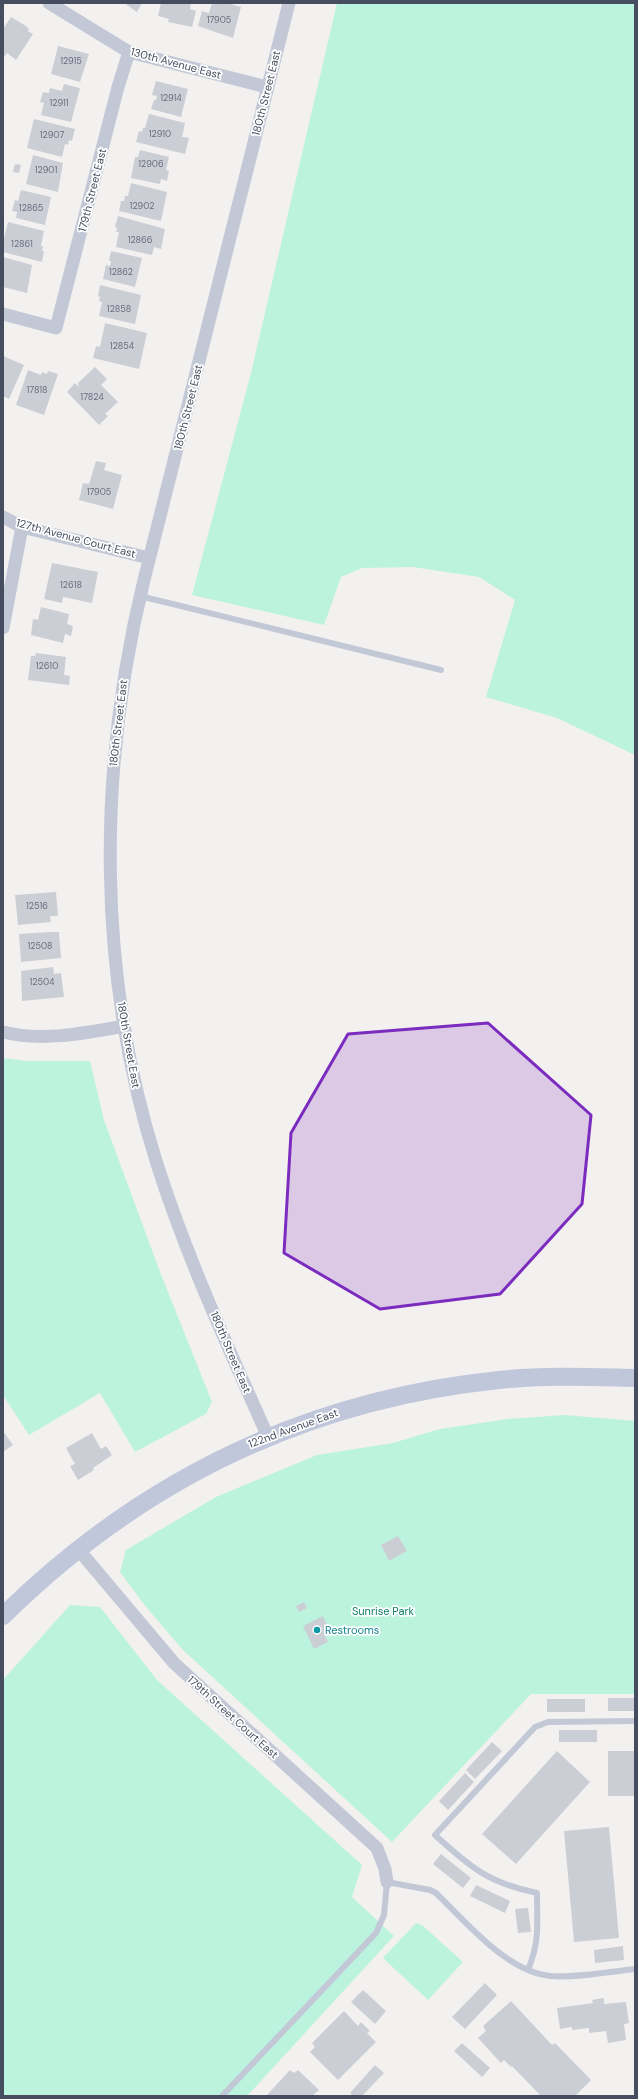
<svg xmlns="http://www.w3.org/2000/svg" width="638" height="2099" viewBox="0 0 638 2099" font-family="'DM Sans',sans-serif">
  <rect width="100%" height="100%" fill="#f3f0f0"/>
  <!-- green -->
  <path fill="#bcf3de" d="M 337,3 L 635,3 L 635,755 L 557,718 L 486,697 L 515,600 L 479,577 L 413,567 L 362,568 L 341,577 L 324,625 L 192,595 L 251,373 Z
    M 3,1058 L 26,1061 L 90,1061 L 104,1120 L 160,1272 L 212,1402 L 206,1414 L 135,1452 L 100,1393 L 29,1435 L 3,1395 Z
    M 565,1415 L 635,1421 L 635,1694 L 531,1694 L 392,1842 L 183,1650 L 146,1607 L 120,1572 L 126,1550 L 216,1497 L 317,1455 L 393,1443 L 440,1429 L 508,1419 Z
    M 70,1605 L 100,1607 L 157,1680 L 362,1865 L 352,1897 L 394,1936 L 247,2096 L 3,2096 L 3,1680 Z
    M 416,1923 L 422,1925 L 463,1962 L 428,2000 L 383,1958 Z"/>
  <!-- building -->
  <path fill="#ccced6" d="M 124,3 L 142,3 L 137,12 Z
    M 161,3 L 191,3 L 190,9 L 196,11 L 192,27 L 168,22 L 169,19 L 158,16 Z
    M 212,3 L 227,3 L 241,7 L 233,38 L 198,26 L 202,11 L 209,13 Z
    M 11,17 L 26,26 L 29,29 L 28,31 L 33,34 L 16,60 L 7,53 L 5,56 L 3,55 L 3,29 Z
    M 58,46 L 89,54 L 80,82 L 51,74 Z
    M 156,81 L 188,89 L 181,117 L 151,109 L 154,100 L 156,100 L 157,96 L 152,95 Z
    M 64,84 L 80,88 L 71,122 L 41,115 L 44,103 L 40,102 L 43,92 L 49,93 L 50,88 L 62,91 Z
    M 149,114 L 185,123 L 182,137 L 189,138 L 185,154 L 136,142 L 139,131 L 142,132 L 143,128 L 145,128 Z
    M 34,119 L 75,129 L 72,141 L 69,140 L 68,145 L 65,144 L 62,157 L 27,148 Z
    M 140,150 L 169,157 L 166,170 L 169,171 L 167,181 L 161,179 L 160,184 L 131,178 L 135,157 L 138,157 Z
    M 33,155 L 63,163 L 58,192 L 26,184 Z
    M 15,164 L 21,165 L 19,173 L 13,172 Z
    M 131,183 L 167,192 L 161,221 L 119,211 L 121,201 L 124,201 L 125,196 L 128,196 Z
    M 21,190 L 51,197 L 45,225 L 16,218 L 17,212 L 12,211 L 15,200 L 18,201 Z
    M 118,216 L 165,229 L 161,249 L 154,247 L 152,255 L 116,247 L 119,232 L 116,232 L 117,228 L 115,227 Z
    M 8,222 L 44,231 L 41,246 L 43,246 L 42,251 L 44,251 L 42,262 L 3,252 L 3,242 Z
    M 111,251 L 142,258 L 135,287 L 103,279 L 106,265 L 110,266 L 111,261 L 109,261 Z
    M 3,257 L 32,265 L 27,293 L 3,287 Z
    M 100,285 L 141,295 L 135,324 L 99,316 L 102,302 L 99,301 L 100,297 L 98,296 Z
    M 105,323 L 147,333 L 139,369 L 93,358 L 96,346 L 100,347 Z
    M 3,356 L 24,365 L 9,399 L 3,396 Z
    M 95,367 L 107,379 L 101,385 L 118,402 L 105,414 L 108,416 L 99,425 L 67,392 L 75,383 L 79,387 L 78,383 Z
    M 28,370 L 41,375 L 42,372 L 47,374 L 48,371 L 58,374 L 44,415 L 16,405 Z
    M 96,461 L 106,463 L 104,470 L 122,475 L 113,509 L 79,500 L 83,483 L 89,484 Z
    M 52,563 L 98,572 L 92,603 L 63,597 L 62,603 L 44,599 Z
    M 41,607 L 69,614 L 67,624 L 73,626 L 71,636 L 65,634 L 63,643 L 31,635 L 33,619 L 38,620 Z
    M 36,653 L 66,657 L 64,675 L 70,676 L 69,685 L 28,680 L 31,656 L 35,656 Z
    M 56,892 L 58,916 L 50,916 L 51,922 L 18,925 L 15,895 Z
    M 51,932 L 59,932 L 61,958 L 21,962 L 19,934 Z
    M 53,967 L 54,974 L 61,973 L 64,997 L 22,1001 L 21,971 Z
    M 3,1431 L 13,1445 L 3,1452 Z
    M 92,1433 L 101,1449 L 106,1446 L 112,1455 L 93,1468 L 94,1470 L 78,1480 L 70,1466 L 75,1464 L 66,1448 Z
    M 398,1536 L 407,1551 L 389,1561 L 381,1545 Z
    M 304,1602 L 307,1608 L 299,1612 L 296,1606 Z
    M 323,1616 L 331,1634 L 325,1636 L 328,1642 L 314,1649 L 303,1626 Z
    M 608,1698 L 635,1698 L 635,1711 L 608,1711 Z
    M 547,1699 L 585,1699 L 585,1712 L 547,1712 Z
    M 559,1730 L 597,1730 L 597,1742 L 559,1742 Z
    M 492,1742 L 502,1751 L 475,1779 L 466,1770 Z
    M 557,1751 L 590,1782 L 516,1864 L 482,1834 Z
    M 608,1751 L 635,1751 L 635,1796 L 608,1796 Z
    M 465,1773 L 474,1782 L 448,1810 L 439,1801 Z
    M 609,1827 L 619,1938 L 574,1942 L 564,1831 Z
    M 441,1854 L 471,1878 L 463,1888 L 433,1864 Z
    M 476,1885 L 510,1901 L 505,1913 L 470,1896 Z
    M 528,1908 L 531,1932 L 518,1933 L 515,1909 Z
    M 623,1946 L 624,1960 L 595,1963 L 594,1950 Z
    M 485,1983 L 497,1995 L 465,2029 L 452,2017 Z
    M 363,1990 L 386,2011 L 375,2024 L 351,2002 Z
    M 604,1998 L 604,2004 L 626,2002 L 629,2023 L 624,2024 L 626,2040 L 608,2043 L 606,2031 L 589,2033 L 589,2028 L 572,2030 L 572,2027 L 560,2029 L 557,2008 L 593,2003 L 592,2000 Z
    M 511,2001 L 552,2045 L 555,2043 L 591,2080 L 575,2096 L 541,2096 L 512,2066 L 511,2067 L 504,2060 L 501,2063 L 478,2038 L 486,2031 L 483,2026 Z
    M 344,2011 L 358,2026 L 361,2022 L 370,2031 L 367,2033 L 376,2042 L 338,2080 L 310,2052 L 315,2047 L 312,2043 Z
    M 462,2043 L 490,2068 L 482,2077 L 454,2051 Z
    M 375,2065 L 384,2073 L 362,2096 L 353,2096 L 350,2093 Z
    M 290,2070 L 294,2073 L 298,2070 L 319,2090 L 312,2096 L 266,2096 Z"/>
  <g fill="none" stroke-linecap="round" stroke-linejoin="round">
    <!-- lane -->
    <path stroke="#c3c8d6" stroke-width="6" d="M 140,596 L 441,670
      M 528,1970 C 540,1941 537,1924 537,1893 C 489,1883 471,1868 435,1835 L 535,1727 L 548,1722 L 635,1721
      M 222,2096 L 376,1933 L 384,1915 L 387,1882 L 430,1890 L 436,1893 C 466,1922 507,1972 550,1976 C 578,1978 607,1972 635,1969"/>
    <!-- street -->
    <path stroke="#c3c8d6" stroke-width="13" d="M 49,3 L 129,52 L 267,87
      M 3,314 L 56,328 L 118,87 L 129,52
      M 3,517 L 22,527 L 149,558
      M 3,628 L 22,527
      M 3,1032 C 42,1042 86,1033 124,1026
      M 268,1437 C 228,1347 187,1258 157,1164 C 97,975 97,772 144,580 L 289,3
      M 78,1549 L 174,1663 L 377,1848 L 385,1869 L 387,1882"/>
    <!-- secondary -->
    <path stroke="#c1c7da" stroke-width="18" d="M 3,1616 C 141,1480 305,1400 499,1380 C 544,1375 590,1377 635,1378"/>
  </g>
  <!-- marked area -->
  <path fill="#7b2cbf" fill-opacity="0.2" stroke="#7b2cbf" stroke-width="3" stroke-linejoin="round" d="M 488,1023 L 591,1115 L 582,1204 L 500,1294 L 380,1309 L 284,1253 L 291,1133 L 348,1034 Z"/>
  <!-- markers -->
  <circle fill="#0f9aa8" stroke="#fff" stroke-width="1.5" cx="317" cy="1630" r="4"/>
  <g text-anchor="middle" stroke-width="3.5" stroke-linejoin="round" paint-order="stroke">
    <!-- number labels -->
    <g font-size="9" fill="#686d7d">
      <text x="219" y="23">17905</text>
      <text x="71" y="64">12915</text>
      <text x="171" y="101">12914</text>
      <text x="59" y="106">12911</text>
      <text x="160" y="137">12910</text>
      <text x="52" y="138">12907</text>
      <text x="151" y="167">12906</text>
      <text x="46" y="173">12901</text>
      <text x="142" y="209">12902</text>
      <text x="31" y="211">12865</text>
      <text x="140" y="243">12866</text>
      <text x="22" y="247">12861</text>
      <text x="121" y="275">12862</text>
      <text x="119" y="312">12858</text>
      <text x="122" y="349">12854</text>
      <text x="37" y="393">17818</text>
      <text x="92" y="400">17824</text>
      <text x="99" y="495">17905</text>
      <text x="71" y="588">12618</text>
      <text x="47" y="669">12610</text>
      <text x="37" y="909">12516</text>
      <text x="40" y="949">12508</text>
      <text x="42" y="985">12504</text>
    </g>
    <!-- street labels -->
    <g font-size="11" fill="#464d5f" stroke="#fff">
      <text transform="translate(176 63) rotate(15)" y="4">130th Avenue East</text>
      <text transform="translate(266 93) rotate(-76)" y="4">180th Street East</text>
      <text transform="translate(92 190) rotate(-76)" y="4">179th Street East</text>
      <text transform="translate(188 407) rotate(-76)" y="4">180th Street East</text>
      <text transform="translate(76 538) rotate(15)" y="4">127th Avenue Court East</text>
      <text transform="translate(118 723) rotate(-83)" y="4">180th Street East</text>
      <text transform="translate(129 1045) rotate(80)" y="4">180th Street East</text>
      <text transform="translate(231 1352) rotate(67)" y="4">180th Street East</text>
      <text transform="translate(293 1428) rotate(-20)" y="4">122nd Avenue East</text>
      <text transform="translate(233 1717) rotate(42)" y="4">179th Street Court East</text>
    </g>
    <!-- park labels -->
    <g font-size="11" fill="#108164" stroke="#fff">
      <text x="383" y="1615">Sunrise Park</text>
    </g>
    <!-- culture labels -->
    <g font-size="11" fill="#0d838f" stroke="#fff" text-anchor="start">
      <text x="325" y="1634">Restrooms</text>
    </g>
  </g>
  <!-- border -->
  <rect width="638" height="2099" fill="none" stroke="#464d5f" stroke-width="8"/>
</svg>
